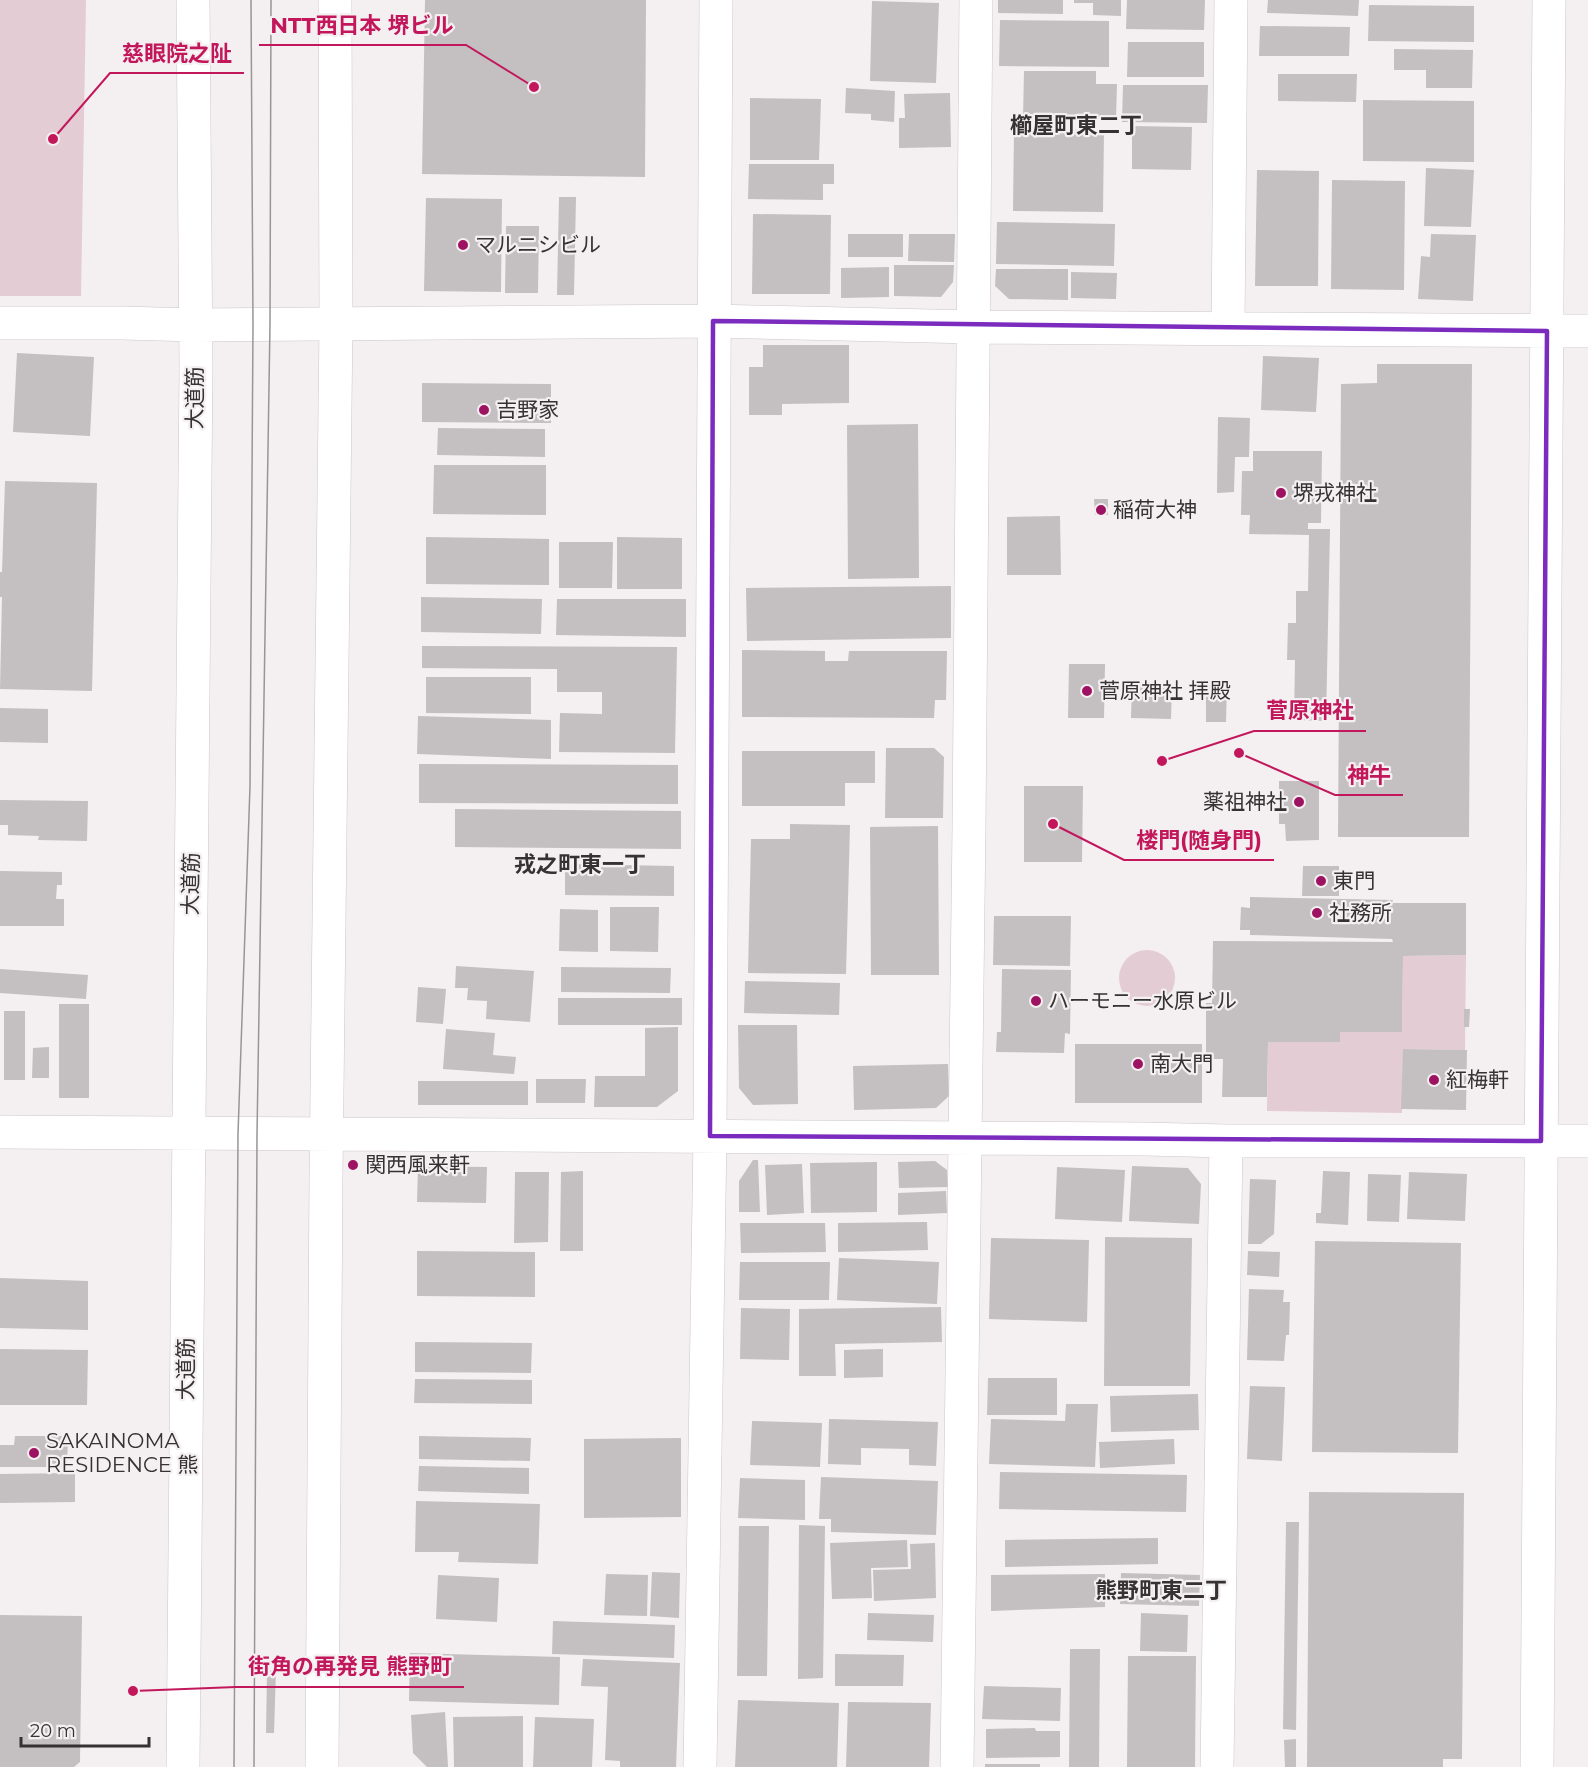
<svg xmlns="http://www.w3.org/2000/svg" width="1588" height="1767" viewBox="0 0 1588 1767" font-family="Montserrat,'Noto Sans JP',sans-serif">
  <rect width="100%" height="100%" fill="#f4eff1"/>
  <!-- green -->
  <path fill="#e3ccd4" d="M 0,0 L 86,0 L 81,296 L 0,296 Z
    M1119 978a28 28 0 1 1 56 0a28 28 0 1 1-56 0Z
    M 1466,955 L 1465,1050 L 1403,1049 L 1402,1113 L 1267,1111 L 1268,1042 L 1340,1042 L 1340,1032 L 1402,1032 L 1403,956 Z"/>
  <!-- building -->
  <path fill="#c4bfc1" d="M 425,0 L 646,0 L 645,177 L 422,174 Z
    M 998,0 L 1063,0 L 1063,14 L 998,13 Z
    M 1074,0 L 1121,0 L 1121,16 L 1093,15 L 1093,3 L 1074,3 Z
    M 1127,0 L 1205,0 L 1204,30 L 1126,29 Z
    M 1268,0 L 1359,0 L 1358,16 L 1267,13 Z
    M 872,1 L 939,3 L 936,83 L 870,81 Z
    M 1369,5 L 1474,6 L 1474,42 L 1368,41 Z
    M 1000,20 L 1109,21 L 1109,67 L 999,66 Z
    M 1260,26 L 1350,27 L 1349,56 L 1259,56 Z
    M 1128,42 L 1204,42 L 1204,77 L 1127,77 Z
    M 1394,49 L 1473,50 L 1472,88 L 1426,88 L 1426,70 L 1394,70 Z
    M 1024,71 L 1096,71 L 1096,84 L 1117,84 L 1116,119 L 1023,118 Z
    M 1278,74 L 1357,74 L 1356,102 L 1278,101 Z
    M 1123,85 L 1208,85 L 1207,123 L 1122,122 Z
    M 846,88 L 895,91 L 894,122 L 871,120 L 871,114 L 845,113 Z
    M 950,93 L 951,147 L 899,148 L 899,118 L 905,118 L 904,94 Z
    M 750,98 L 821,99 L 819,160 L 750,160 Z
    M 1363,100 L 1474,101 L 1474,162 L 1363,161 Z
    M 1132,126 L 1192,127 L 1191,170 L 1132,169 Z
    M 1014,129 L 1104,130 L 1103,212 L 1013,211 Z
    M 749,164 L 834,164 L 834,184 L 823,184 L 823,200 L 748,199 Z
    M 1426,168 L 1474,170 L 1471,227 L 1424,226 Z
    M 1257,170 L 1319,171 L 1318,286 L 1255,286 Z
    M 1332,180 L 1405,181 L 1404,290 L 1331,289 Z
    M 559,197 L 576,197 L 574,295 L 557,295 Z
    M 426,198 L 502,199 L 501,292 L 424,291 Z
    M 753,214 L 831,215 L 830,294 L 752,294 Z
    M 997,222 L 1115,224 L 1114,266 L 996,264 Z
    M 506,226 L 539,226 L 538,293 L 505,293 Z
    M 848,234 L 903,234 L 903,257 L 848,257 Z
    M 909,234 L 955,234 L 954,262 L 908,261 Z
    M 1431,234 L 1476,235 L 1473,301 L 1418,299 L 1421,256 L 1430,257 Z
    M 894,265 L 954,265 L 953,282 L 941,297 L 894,296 Z
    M 889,267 L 889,297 L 841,298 L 841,268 Z
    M 996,269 L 1068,269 L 1068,300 L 1009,299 L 995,286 Z
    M 1071,272 L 1117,273 L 1116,299 L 1071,298 Z
    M 763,345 L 849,345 L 849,403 L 782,404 L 782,415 L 749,415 L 749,367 L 763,367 Z
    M 17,353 L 94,357 L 90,436 L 13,432 Z
    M 1263,356 L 1319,358 L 1316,412 L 1261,410 Z
    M 1377,364 L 1472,364 L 1469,837 L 1338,837 L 1341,384 L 1377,383 Z
    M 422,383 L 551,384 L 551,423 L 422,422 Z
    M 1218,417 L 1250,418 L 1249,457 L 1235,457 L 1234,492 L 1217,493 Z
    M 918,424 L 919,578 L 848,579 L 847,425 Z
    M 438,428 L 545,429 L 545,457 L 437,455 Z
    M 1253,451 L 1322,451 L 1321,523 L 1308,523 L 1308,529 L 1330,529 L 1326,721 L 1294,720 L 1295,660 L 1287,660 L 1288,623 L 1296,623 L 1296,591 L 1308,591 L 1309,535 L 1249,534 L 1250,515 L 1241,515 L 1242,471 L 1253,471 Z
    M 434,465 L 546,465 L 546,515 L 433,514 Z
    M 5,481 L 97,483 L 92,691 L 0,689 L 2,597 L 0,597 L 0,572 L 2,572 Z
    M 1094,499 L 1108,499 L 1108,515 L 1095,515 Z
    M 1060,516 L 1061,575 L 1007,575 L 1007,517 Z
    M 426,537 L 549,539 L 549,585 L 426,584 Z
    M 617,537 L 682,538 L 682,589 L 617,589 Z
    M 559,542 L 613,542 L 612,588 L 559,588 Z
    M 951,586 L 951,638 L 747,641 L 746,588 Z
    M 421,597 L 542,599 L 541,634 L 421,632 Z
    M 557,599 L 686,599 L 686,637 L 556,635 Z
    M 422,646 L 677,647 L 675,753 L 559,752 L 560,713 L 602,714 L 602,692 L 557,692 L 557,669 L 422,668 Z
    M 742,650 L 825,651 L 825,661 L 848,661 L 849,651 L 947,651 L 946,700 L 935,700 L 934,718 L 742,717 Z
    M 1069,664 L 1105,664 L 1104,718 L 1068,718 Z
    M 426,677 L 531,677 L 531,714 L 426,713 Z
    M 1206,684 L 1227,685 L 1226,722 L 1206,722 Z
    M 1132,685 L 1172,686 L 1171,719 L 1131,718 Z
    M 0,708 L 48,709 L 48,743 L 0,742 Z
    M 418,716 L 551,720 L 551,759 L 417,754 Z
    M 886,748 L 934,748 L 944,757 L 943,818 L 885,818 Z
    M 742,751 L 875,751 L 875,783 L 845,783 L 845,806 L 742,806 Z
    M 419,764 L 678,765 L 678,804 L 419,803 Z
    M 1279,781 L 1319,781 L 1319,840 L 1286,841 L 1285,824 L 1279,824 Z
    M 1024,786 L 1083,786 L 1082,862 L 1024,862 Z
    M 0,800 L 88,801 L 87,841 L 38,840 L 39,836 L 8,835 L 8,825 L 0,825 Z
    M 455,809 L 681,811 L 681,849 L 455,847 Z
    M 790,824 L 850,825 L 846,974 L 748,973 L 751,839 L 790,839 Z
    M 938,826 L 939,975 L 871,975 L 870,827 Z
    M 565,864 L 674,866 L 674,896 L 565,895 Z
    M 1303,866 L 1339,866 L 1339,896 L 1302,896 Z
    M 0,871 L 62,872 L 62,885 L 57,885 L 56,899 L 64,899 L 64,926 L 0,926 Z
    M 1250,897 L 1393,900 L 1392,903 L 1466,903 L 1466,955 L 1403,956 L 1402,1032 L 1340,1032 L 1340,1042 L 1268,1042 L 1267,1097 L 1222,1097 L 1223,1059 L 1206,1059 L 1206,1003 L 1212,1003 L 1213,941 L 1393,942 L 1392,939 L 1250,935 L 1250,930 L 1240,930 L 1241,907 L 1250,908 Z
    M 610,907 L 659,907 L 658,952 L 610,951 Z
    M 560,909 L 598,910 L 598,952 L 559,951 Z
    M 994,916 L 1071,916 L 1070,966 L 993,965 Z
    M 456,966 L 534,971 L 530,1022 L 486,1019 L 487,1001 L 467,1000 L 468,988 L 455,988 Z
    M 561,967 L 671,968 L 670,993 L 561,992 Z
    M 0,969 L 88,975 L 86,999 L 0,993 Z
    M 1002,969 L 1071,970 L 1070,1034 L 1065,1033 L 1064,1053 L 996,1052 L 997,1032 L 1001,1032 Z
    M 745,981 L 840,983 L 839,1015 L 744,1013 Z
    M 418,987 L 446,989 L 443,1024 L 416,1022 Z
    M 558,998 L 682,998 L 682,1025 L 558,1025 Z
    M 59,1004 L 89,1004 L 89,1098 L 59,1098 Z
    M 1464,1009 L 1470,1009 L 1469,1027 L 1464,1027 Z
    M 4,1011 L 25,1011 L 25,1080 L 4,1080 Z
    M 738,1025 L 797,1025 L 798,1104 L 753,1105 L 739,1088 Z
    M 678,1027 L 678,1091 L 657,1107 L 594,1107 L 595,1076 L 645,1076 L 645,1028 Z
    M 446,1029 L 495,1033 L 493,1055 L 516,1057 L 514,1074 L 443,1069 Z
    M 1075,1044 L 1202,1044 L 1202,1103 L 1075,1103 Z
    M 49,1047 L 49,1078 L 32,1078 L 33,1048 Z
    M 1403,1049 L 1467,1050 L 1466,1110 L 1401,1109 Z
    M 948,1064 L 949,1096 L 936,1108 L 854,1110 L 853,1066 Z
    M 536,1079 L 586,1079 L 585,1103 L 536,1103 Z
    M 418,1081 L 528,1081 L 528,1105 L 418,1105 Z
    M 753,1160 L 758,1160 L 760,1212 L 739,1212 L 739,1181 Z
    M 935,1161 L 947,1170 L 948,1187 L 899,1188 L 898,1162 Z
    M 877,1162 L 877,1212 L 811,1213 L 810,1163 Z
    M 802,1164 L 804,1213 L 767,1215 L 765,1165 Z
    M 418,1166 L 487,1167 L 486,1203 L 417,1202 Z
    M 1132,1166 L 1188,1168 L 1201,1184 L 1199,1224 L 1129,1221 Z
    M 1057,1167 L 1125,1170 L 1122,1222 L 1055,1219 Z
    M 583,1171 L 583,1251 L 560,1251 L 561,1172 Z
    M 1323,1171 L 1350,1172 L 1348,1225 L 1316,1223 L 1316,1213 L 1321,1213 Z
    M 515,1172 L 549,1172 L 548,1242 L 514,1243 Z
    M 1409,1172 L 1467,1174 L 1465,1221 L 1407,1219 Z
    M 1368,1174 L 1401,1175 L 1399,1222 L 1367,1221 Z
    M 1250,1179 L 1276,1180 L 1274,1234 L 1261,1244 L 1248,1244 Z
    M 946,1191 L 947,1213 L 898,1215 L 898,1193 Z
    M 927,1222 L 928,1250 L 838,1252 L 838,1223 Z
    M 740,1223 L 825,1223 L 826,1252 L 741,1253 Z
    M 1105,1237 L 1192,1238 L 1190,1386 L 1104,1386 Z
    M 991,1238 L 1089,1240 L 1087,1322 L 989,1319 Z
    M 1315,1241 L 1461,1243 L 1458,1453 L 1312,1452 Z
    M 417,1251 L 535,1252 L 535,1297 L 417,1296 Z
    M 1248,1251 L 1280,1252 L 1279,1277 L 1247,1275 Z
    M 839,1258 L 939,1262 L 937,1304 L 837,1300 Z
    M 740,1262 L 830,1262 L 829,1300 L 739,1300 Z
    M 0,1278 L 88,1281 L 88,1330 L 0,1328 Z
    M 1249,1289 L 1284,1290 L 1283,1302 L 1290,1302 L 1289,1335 L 1286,1335 L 1284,1361 L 1247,1360 Z
    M 941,1307 L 942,1342 L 835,1344 L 836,1376 L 799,1376 L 799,1309 Z
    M 741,1308 L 790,1309 L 789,1360 L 740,1359 Z
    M 415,1342 L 532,1343 L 531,1373 L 415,1372 Z
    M 0,1349 L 88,1350 L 87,1405 L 0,1405 Z
    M 883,1349 L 883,1377 L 844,1378 L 844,1350 Z
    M 988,1378 L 1057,1378 L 1057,1415 L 987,1415 Z
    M 415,1379 L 532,1380 L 532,1404 L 414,1403 Z
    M 1250,1386 L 1285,1387 L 1282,1461 L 1247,1459 Z
    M 1198,1394 L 1199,1430 L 1111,1432 L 1110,1396 Z
    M 1066,1404 L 1098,1404 L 1095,1467 L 989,1464 L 991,1419 L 1065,1421 Z
    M 829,1419 L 938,1422 L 936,1466 L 909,1465 L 909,1449 L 861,1448 L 861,1465 L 828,1464 Z
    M 752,1421 L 822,1423 L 820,1467 L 750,1465 Z
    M 15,1436 L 68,1436 L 67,1467 L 0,1467 L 0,1445 L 14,1445 Z
    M 419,1436 L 531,1438 L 530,1461 L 419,1459 Z
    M 681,1438 L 681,1517 L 584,1518 L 584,1439 Z
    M 1174,1439 L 1175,1464 L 1100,1468 L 1099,1442 Z
    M 419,1466 L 529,1468 L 529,1494 L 418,1491 Z
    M 1000,1472 L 1187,1475 L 1186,1512 L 999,1509 Z
    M 75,1473 L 75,1502 L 0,1503 L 0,1474 Z
    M 821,1477 L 938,1481 L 936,1535 L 831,1532 L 831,1519 L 819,1519 Z
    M 740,1478 L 805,1480 L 805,1520 L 738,1518 Z
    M 1309,1492 L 1464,1493 L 1462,1759 L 1443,1759 L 1443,1767 L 1307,1767 Z
    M 416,1501 L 540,1504 L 538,1564 L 458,1562 L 459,1552 L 415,1552 Z
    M 1286,1522 L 1299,1522 L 1296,1730 L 1283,1729 Z
    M 799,1525 L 825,1526 L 823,1678 L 798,1679 Z
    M 739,1526 L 769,1526 L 767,1676 L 737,1676 Z
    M 1158,1538 L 1158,1564 L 1005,1567 L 1005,1540 Z
    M 907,1540 L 908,1567 L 871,1568 L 872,1598 L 832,1599 L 830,1543 Z
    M 935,1543 L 936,1598 L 874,1601 L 873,1570 L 911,1569 L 910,1544 Z
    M 652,1572 L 680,1573 L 679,1618 L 650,1616 Z
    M 1121,1573 L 1200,1575 L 1199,1606 L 1120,1604 Z
    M 606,1574 L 648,1575 L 647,1616 L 604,1615 Z
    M 1105,1574 L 1105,1607 L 991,1611 L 991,1575 Z
    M 438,1575 L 499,1578 L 497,1622 L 436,1619 Z
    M 868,1613 L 934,1615 L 933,1642 L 867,1640 Z
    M 1141,1613 L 1188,1615 L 1187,1652 L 1140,1651 Z
    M 0,1615 L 82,1616 L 80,1762 L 74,1767 L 0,1767 Z
    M 553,1621 L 675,1625 L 674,1658 L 552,1654 Z
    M 1070,1649 L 1100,1649 L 1099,1767 L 1069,1767 Z
    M 410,1653 L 560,1657 L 559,1705 L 409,1701 Z
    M 835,1654 L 904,1655 L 903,1686 L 835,1686 Z
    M 1128,1656 L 1196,1656 L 1195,1767 L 1127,1767 Z
    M 583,1659 L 680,1663 L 676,1767 L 620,1767 L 620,1761 L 605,1760 L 608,1687 L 581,1686 Z
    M 276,1670 L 274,1733 L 266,1733 L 267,1671 Z
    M 984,1686 L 1061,1688 L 1060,1721 L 982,1719 Z
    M 738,1700 L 839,1703 L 837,1767 L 735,1767 Z
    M 848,1702 L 931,1703 L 929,1767 L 846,1767 Z
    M 445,1712 L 448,1767 L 427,1767 L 413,1753 L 411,1715 Z
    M 523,1716 L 523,1767 L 454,1767 L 453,1717 Z
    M 535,1717 L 594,1719 L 592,1767 L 533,1767 Z
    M 1035,1728 L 1036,1731 L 1060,1731 L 1060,1757 L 986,1758 L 986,1729 Z
    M 1296,1739 L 1296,1767 L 1285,1767 L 1284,1740 Z
    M 985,1764 L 1040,1764 L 1040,1767 L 985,1767 Z"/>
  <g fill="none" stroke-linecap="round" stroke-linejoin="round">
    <!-- minor casing -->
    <g stroke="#ccc7c9" stroke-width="34">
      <path id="minor" d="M 0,323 L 122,323 L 196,325 L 713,321 L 974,327 L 1588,331
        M 1228,328 L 1231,0
        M 0,1132 L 1144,1139 L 1226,1141 L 1588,1141
        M 183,1767 L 196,369 L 193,0
        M 322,1767 L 326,1177 L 336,323 L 335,0
        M 700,1767 L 710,1136 L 716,0
        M 957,1767 L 969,828 L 976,0
        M 1217,1767 L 1226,1141
        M 1537,1767 L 1549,0"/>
    </g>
    <!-- minor -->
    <use href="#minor" stroke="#fff" stroke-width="33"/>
    <!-- tram -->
    <path stroke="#999596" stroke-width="1.5" d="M 234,1767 L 238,1134 L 250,786 L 253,324 L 251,0
      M 254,1767 L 257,1134 L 270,324 L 271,0"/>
  </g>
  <!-- marked area -->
  <path fill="none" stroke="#7b2cbf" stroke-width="4.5" stroke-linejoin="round" d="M 713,321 L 1547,331 L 1541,1141 L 710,1136 Z"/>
  <!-- markers -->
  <g fill="#9e1361" stroke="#f4eff1" stroke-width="2">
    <circle cx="463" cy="245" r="6"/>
    <circle cx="484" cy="410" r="6"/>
    <circle cx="1281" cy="493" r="6"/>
    <circle cx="1101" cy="510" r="6"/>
    <circle cx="1087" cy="691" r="6"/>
    <circle cx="1299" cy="802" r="6"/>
    <circle cx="1321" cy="881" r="6"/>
    <circle cx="1317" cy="913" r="6"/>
    <circle cx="1036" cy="1001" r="6"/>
    <circle cx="1138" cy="1064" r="6"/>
    <circle cx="1434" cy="1080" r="6"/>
    <circle cx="353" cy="1165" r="6"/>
    <circle cx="34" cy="1453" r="6"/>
  </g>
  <g text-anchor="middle" stroke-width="4.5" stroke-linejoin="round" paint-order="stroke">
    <!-- poi labels -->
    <g font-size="21" fill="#343233" stroke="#f4eff1" text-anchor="start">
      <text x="475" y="252">マルニシビル</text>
      <text x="496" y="417">吉野家</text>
      <text x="1293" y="500">堺戎神社</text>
      <text x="1113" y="517">稲荷大神</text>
      <text x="1099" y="698">菅原神社 拝殿</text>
      <text x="1287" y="809" text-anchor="end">薬祖神社</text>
      <text x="1333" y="888">東門</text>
      <text x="1329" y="920">社務所</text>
      <text x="1048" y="1008">ハーモニー水原ビル</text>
      <text x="1150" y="1071">南大門</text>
      <text x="1446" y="1087">紅梅軒</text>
      <text x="365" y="1172">関西風来軒</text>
      <text x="46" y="1448">SAKAINOMA<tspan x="46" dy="24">RESIDENCE 熊</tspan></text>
    </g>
    <!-- street labels -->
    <g font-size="21" fill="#343233" stroke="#f4eff1">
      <text transform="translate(195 398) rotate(-90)" y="7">大道筋</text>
      <text transform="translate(191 884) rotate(-89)" y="7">大道筋</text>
      <text transform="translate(186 1369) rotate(-90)" y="7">大道筋</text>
    </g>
    <!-- neighbourhood labels -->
    <g font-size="22" font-weight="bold" fill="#343233" stroke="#f4eff1">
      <text x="1076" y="133">櫛屋町東二丁</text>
      <text x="580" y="872">戎之町東一丁</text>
      <text x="1161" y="1598">熊野町東二丁</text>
    </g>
  </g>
  <!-- callouts -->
  <path fill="none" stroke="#c2185b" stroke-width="2" d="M534 87L466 45H259M53 139L110 73H244M1162 761L1254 731H1366M1239 753L1335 795H1403M1053 824L1124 860H1274M133 1691L236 1687H464"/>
  <g fill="#c2185b" stroke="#f4eff1" stroke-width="2">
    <circle cx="534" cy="87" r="6"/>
    <circle cx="53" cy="139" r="6"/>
    <circle cx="1162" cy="761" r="6"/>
    <circle cx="1239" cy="753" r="6"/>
    <circle cx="1053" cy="824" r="6"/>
    <circle cx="133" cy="1691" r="6"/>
  </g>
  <g font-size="22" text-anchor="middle" font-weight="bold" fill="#c2185b" stroke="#f4eff1" stroke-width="4.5" stroke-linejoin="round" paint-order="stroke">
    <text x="362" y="33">NTT西日本 堺ビル</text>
    <text x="177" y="61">慈眼院之阯</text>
    <text x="1310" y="718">菅原神社</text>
    <text x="1369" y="783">神牛</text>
    <text x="1199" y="848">楼門(随身門)</text>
    <text x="350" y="1674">街角の再発見 熊野町</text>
  </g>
  <!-- scale -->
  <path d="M21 1737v9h128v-9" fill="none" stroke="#343233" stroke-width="3"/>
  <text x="30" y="1737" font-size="18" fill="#343233" stroke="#f4eff1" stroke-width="4.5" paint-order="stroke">20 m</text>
</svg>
